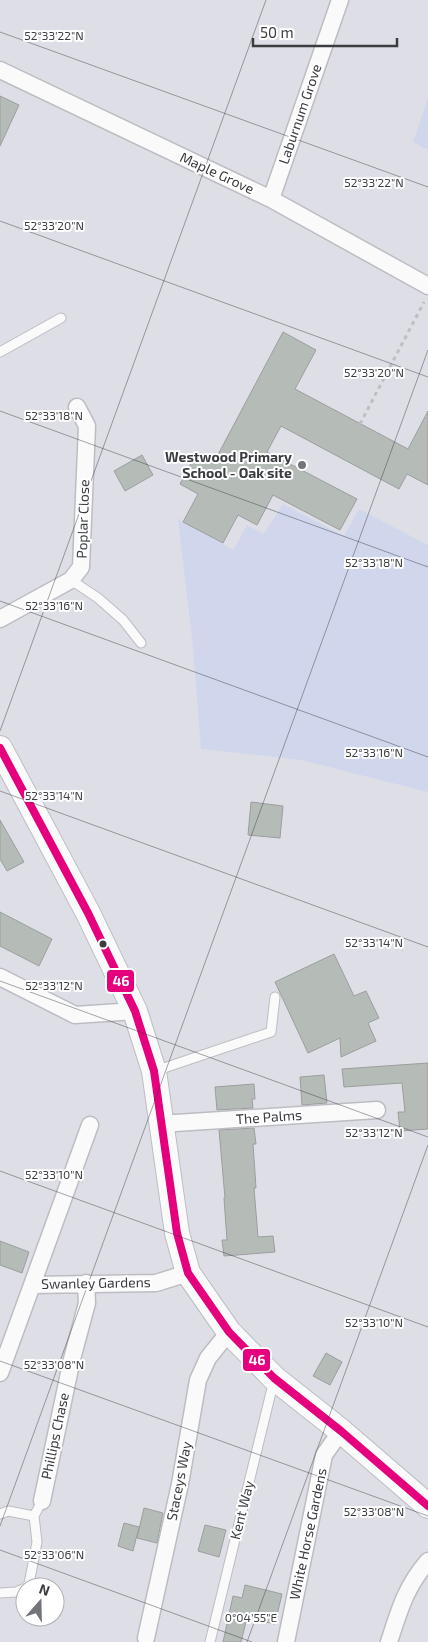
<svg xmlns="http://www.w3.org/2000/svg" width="428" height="1642" viewBox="0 0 428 1642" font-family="'Exo 2',sans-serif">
  <rect width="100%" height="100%" fill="#dedfe6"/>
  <!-- green -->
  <path fill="#d0d7ed" d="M 428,98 L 428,150 L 413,142 Z
    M 283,504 L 344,536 L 359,509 L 428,545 L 428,792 L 301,760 L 201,749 L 193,647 L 178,519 L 233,550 L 247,525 L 264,534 Z"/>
  <!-- building -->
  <path fill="#b5bcb7" stroke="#9b9d9e" d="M 0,96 L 19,105 L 0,146 Z
    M 283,332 L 316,350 L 295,389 L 408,449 L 428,411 L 428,485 L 407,474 L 399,489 L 281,426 L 267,452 L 357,499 L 340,530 L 273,495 L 257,525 L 238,515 L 223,543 L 183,522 L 198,494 L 180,484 L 196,454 L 213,464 Z
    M 142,455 L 153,475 L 125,491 L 114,471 Z
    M 251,802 L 283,806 L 280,838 L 248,835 Z
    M 0,820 L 24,862 L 7,871 L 0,859 Z
    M 0,912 L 52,939 L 39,966 L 0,946 Z
    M 334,954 L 354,996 L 366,991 L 379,1018 L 368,1023 L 376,1041 L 341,1057 L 340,1038 L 308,1053 L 275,982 Z
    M 428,1063 L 428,1129 L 400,1131 L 398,1112 L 405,1112 L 402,1083 L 344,1087 L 342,1069 Z
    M 324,1075 L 327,1103 L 302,1105 L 300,1077 Z
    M 254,1084 L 255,1099 L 252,1099 L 253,1108 L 217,1110 L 215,1087 Z
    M 254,1128 L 256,1144 L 253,1144 L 256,1188 L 254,1188 L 258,1237 L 273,1236 L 275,1252 L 224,1256 L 222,1240 L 227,1240 L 224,1198 L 225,1198 L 219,1130 Z
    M 0,1241 L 29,1252 L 22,1273 L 0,1265 Z
    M 326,1353 L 342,1362 L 330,1385 L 313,1376 Z
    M 144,1508 L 163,1513 L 157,1543 L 137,1538 Z
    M 124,1523 L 139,1527 L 133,1551 L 118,1546 Z
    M 205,1525 L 226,1530 L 219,1557 L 198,1551 Z
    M 245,1585 L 282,1594 L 275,1624 L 247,1618 L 241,1642 L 223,1642 L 233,1596 L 242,1598 Z"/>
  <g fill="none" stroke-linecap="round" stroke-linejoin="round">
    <!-- service casing -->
    <g stroke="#bcbdc2" stroke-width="11">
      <path id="service" d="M 0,352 L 61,318
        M 71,580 L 98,598 L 123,620 L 141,643
        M 155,1071 L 271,1032 L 275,997
        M 0,1514 L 8,1511 L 34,1516
        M 26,1587 L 29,1584 L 37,1542 L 34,1516 L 42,1501
        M 0,1593 L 16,1592 L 25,1588
        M 210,1642 L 274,1380"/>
    </g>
    <!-- minor casing -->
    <g stroke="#bcbdc2" stroke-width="19">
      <path id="minor" d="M 0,70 L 271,199 L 428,286
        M 271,199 L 340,0
        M 0,619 L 71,580 L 81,567 L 87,426 L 77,407
        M 0,977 L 75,1015 L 135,1011
        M 160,1124 L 377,1110
        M 90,1125 L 32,1285 L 156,1283 L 188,1273
        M 0,1373 L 32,1285
        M 42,1501 L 72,1359 L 87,1303 L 86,1283
        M 146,1638 L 180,1484 L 198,1380 L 208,1358 L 229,1332
        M 286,1642 L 324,1455 L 341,1431
        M 389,1642 C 399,1611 406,1586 428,1561"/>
    </g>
    <!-- secondary casing -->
    <g stroke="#bcbdc2" stroke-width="26">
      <path id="secondary" d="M 0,748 L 88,913 L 135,1011 L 154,1071 L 177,1233 L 188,1273 L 229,1332 L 274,1378 L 341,1431 L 428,1506"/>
    </g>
    <!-- path -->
    <path stroke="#bebfc1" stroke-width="3" stroke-dasharray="4 4" stroke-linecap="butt" d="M 360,424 L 424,302"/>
    <!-- service -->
    <use href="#service" stroke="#fafafb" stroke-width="9"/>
    <!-- minor -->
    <use href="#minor" stroke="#fafafb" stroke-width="16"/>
    <!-- secondary -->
    <use href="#secondary" stroke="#fafafb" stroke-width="24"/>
    <!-- bus-1 casing -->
    <g stroke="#fff" stroke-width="11">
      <path id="bus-1" d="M 0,748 L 88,913 L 135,1011 L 154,1071 L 177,1233 L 188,1273 L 229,1332 L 274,1378 L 341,1431 L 428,1506"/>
    </g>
    <!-- bus-1 -->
    <use href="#bus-1" stroke="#e5007d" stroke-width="8"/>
  </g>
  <!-- ticks -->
  <path fill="none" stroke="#3a3c40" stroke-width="1" stroke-opacity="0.45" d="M 0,32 L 428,187M 0,221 L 428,377M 0,411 L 428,567M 0,601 L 428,757M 0,731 L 266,0M 0,791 L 428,947M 0,981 L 428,1137M 0,1171 L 428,1327M 0,1361 L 428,1516M 0,1526 L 428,350M 0,1550 L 252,1642M 247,1642 L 428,1145"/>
  <!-- markers -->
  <circle fill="#73757a" stroke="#fff" stroke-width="2" cx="302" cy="465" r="5"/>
  <circle fill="#3a3c40" stroke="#fff" stroke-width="2" cx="103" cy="944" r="4.5"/>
  <g text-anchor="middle" stroke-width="4" stroke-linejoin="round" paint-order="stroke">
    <!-- street labels -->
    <g font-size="14" fill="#3a3c40" stroke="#fff">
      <text transform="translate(300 114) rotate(-71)" y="5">Laburnum Grove</text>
      <text transform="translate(217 173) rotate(25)" y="5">Maple Grove</text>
      <text transform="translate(83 519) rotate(-88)" y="5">Poplar Close</text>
      <text transform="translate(269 1117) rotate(-4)" y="5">The Palms</text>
      <text transform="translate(96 1283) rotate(-1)" y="5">Swanley Gardens</text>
      <text transform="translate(55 1436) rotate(-78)" y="5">Phillips Chase</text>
      <text transform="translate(179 1481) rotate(-79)" y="5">Staceys Way</text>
      <text transform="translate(242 1510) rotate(-76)" y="5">Kent Way</text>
      <text transform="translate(308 1534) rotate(-78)" y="5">White Horse Gardens</text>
    </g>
    <!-- poi labels -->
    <g font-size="14" font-weight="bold" fill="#3a3c40" stroke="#fff" text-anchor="end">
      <text x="292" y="462">Westwood Primary<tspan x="292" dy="16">School - Oak site</tspan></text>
    </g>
  </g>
  <g font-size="12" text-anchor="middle" fill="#3a3c40" stroke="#fff" stroke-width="4" stroke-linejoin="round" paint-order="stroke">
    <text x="54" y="40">52°33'22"N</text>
    <text x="374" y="187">52°33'22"N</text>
    <text x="54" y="230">52°33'20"N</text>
    <text x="374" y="377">52°33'20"N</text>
    <text x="54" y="420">52°33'18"N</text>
    <text x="374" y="567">52°33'18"N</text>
    <text x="54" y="610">52°33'16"N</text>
    <text x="374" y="757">52°33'16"N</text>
    <text x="54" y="800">52°33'14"N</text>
    <text x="374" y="947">52°33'14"N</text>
    <text x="54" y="990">52°33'12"N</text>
    <text x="374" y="1137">52°33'12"N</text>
    <text x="54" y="1179">52°33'10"N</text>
    <text x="374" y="1327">52°33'10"N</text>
    <text x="54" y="1369">52°33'08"N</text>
    <text x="374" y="1516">52°33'08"N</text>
    <text x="54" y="1559">52°33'06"N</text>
    <text x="251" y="1622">0°04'55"E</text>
  </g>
  <g stroke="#fff" stroke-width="2">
    <rect x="106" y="969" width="29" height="24" rx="5" fill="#e5007d"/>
    <rect x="242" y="1348" width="29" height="24" rx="5" fill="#e5007d"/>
  </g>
  <g font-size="14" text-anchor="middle" font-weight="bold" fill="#fff">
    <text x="121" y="986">46</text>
    <text x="257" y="1365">46</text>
  </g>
  <!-- north arrow -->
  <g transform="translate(40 1602) rotate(20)"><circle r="24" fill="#ffffff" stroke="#b0b1b3"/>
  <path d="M0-4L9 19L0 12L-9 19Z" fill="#73757a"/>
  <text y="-8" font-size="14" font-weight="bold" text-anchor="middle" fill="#3a3c40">N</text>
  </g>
  <!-- scale -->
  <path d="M253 38v8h144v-8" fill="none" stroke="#3a3c40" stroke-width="2.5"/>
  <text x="260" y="38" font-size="15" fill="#3a3c40" stroke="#ffffff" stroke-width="4" paint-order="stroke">50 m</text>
</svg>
